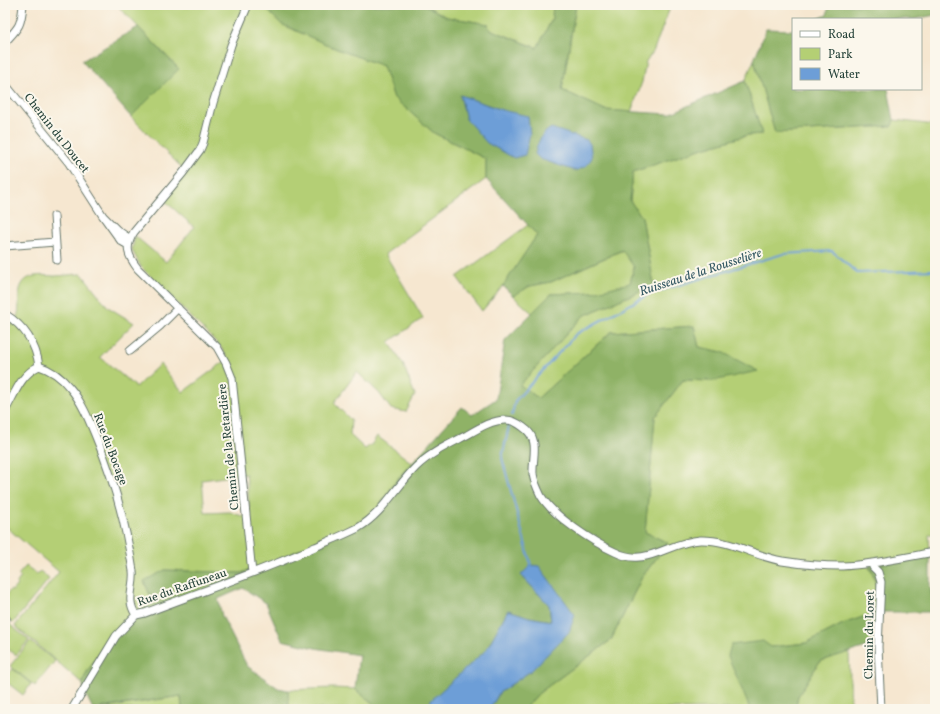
<svg xmlns="http://www.w3.org/2000/svg" width="940" height="714" viewBox="0 0 940 714" font-family="Vollkorn,serif">
  <rect width="100%" height="100%" fill="#fbf7ec"/>
  <filter id="ink" filterUnits="userSpaceOnUse"><feTurbulence type="fractalNoise" baseFrequency=".025" numOctaves="2"/><feDisplacementMap in="SourceGraphic" scale="8" xChannelSelector="R" yChannelSelector="G"/><feConvolveMatrix kernelMatrix="1 2 1 2 8 2 1 2 1" color-interpolation-filters="sRGB"/></filter>
  <filter id="wash" filterUnits="userSpaceOnUse"><feTurbulence type="fractalNoise" baseFrequency=".012" numOctaves="4" result="noise"/><feDisplacementMap in="SourceGraphic" scale="16" xChannelSelector="R" yChannelSelector="G"/><feGaussianBlur stdDeviation="0.9" result="paint"/><feColorMatrix in="noise" values="0 0 0 0 0 0 0 0 0 0 0 0 0 0 0 0 0 1.4 0 .05"/><feComposite in="paint" operator="in"/></filter>
  <g filter="url(#wash)">
    <rect width="100%" height="100%" fill="#f6e7d0"/>
    <!-- green -->
    <path fill="#b4cf74" stroke="#6a8654" fill-rule="evenodd" d="M 117,5 L 262,5 L 281,24 L 337,49 L 383,66 L 394,98 L 434,133 L 486,159 L 486,179 L 385,254 L 423,318 L 389,342 L 403,364 L 415,395 L 406,412 L 391,409 L 379,393 L 357,372 L 334,403 L 351,420 L 350,435 L 365,449 L 372,444 L 377,436 L 412,463 L 398,478 L 378,508 L 354,525 L 275,561 L 241,573 L 165,570 L 144,582 L 152,599 L 142,610 L 112,633 L 87,672 L 82,683 L 15,626 L 59,572 L 5,526 L 5,321 L 12,325 C 21,313 18,309 19,295 C 21,273 38,275 54,276 C 63,276 73,274 82,274 L 108,307 L 134,323 L 100,357 L 136,387 L 160,364 L 183,392 L 228,359 L 220,346 L 141,267 L 132,250 L 135,236 L 166,262 L 194,227 L 164,200 L 186,172 L 131,117 L 179,69 ZM 246,474 L 250,514 L 242,516 L 230,512 L 205,513 L 202,480 Z
      M 425,5 L 553,5 L 552,19 L 538,48 L 489,29 L 488,24 L 447,17 Z
      M 576,5 L 671,5 L 653,52 L 646,61 L 642,82 L 631,112 L 605,110 L 562,90 Z
      M 754,60 L 775,133 L 891,126 L 894,120 L 935,125 L 935,534 L 929,535 L 930,555 L 869,567 C 878,583 879,594 877,612 L 843,624 L 806,643 L 771,647 L 744,692 L 750,709 L 524,709 L 539,693 L 611,640 L 642,577 L 668,543 L 645,532 L 655,417 L 683,380 L 713,381 L 722,352 L 699,347 L 694,326 L 611,332 L 538,398 L 520,385 L 583,316 L 654,285 L 642,217 L 630,201 L 633,172 L 700,149 L 748,135 L 762,134 L 745,81 Z
      M 528,225 L 537,235 L 503,286 L 482,311 L 457,277 Z
      M 623,250 L 634,267 L 630,284 L 593,292 L 551,294 L 532,313 L 513,296 L 530,286 L 551,282 Z
      M 26,566 L 37,574 L 40,571 L 49,579 L 13,623 L 5,616 L 5,596 L 10,590 L 12,591 L 17,585 L 16,584 L 21,577 L 18,575 Z
      M 5,621 L 29,640 L 16,655 L 5,647 Z
      M 30,641 L 55,661 L 35,686 L 10,666 Z
      M 849,652 L 851,709 L 795,709 L 798,696 L 820,661 Z
      M 13,669 L 31,684 L 23,695 L 5,681 L 7,675 Z
      M 333,688 L 355,689 L 379,709 L 289,709 L 288,690 Z
      M 181,696 L 182,709 L 99,709 Z"/>
    <!-- forest -->
    <path fill="#8fb266" stroke="#57784d" fill-rule="evenodd" d="M 262,5 L 425,5 L 447,17 L 488,24 L 489,29 L 537,48 L 552,19 L 553,5 L 576,5 L 562,90 L 605,110 L 669,114 L 745,81 L 762,134 L 748,135 L 700,149 L 633,172 L 630,201 L 642,217 L 654,285 L 583,316 L 520,385 L 538,398 L 611,332 L 694,326 L 699,347 L 722,352 L 758,371 L 713,381 L 683,380 L 655,417 L 645,532 L 668,543 L 642,577 L 611,640 L 539,693 L 524,709 L 490,709 L 499,693 L 532,670 L 575,615 L 521,575 L 549,605 L 551,621 L 529,617 L 508,610 L 486,650 L 431,701 L 438,709 L 379,709 L 355,689 L 359,655 L 315,648 L 282,640 L 266,603 L 243,588 L 218,599 L 222,616 L 247,666 L 278,688 L 288,690 L 289,709 L 182,709 L 181,696 L 93,709 L 87,697 L 82,683 L 87,672 L 112,633 L 126,619 L 142,610 L 152,600 L 144,581 L 165,570 L 241,573 L 275,561 L 354,525 L 378,508 L 398,478 L 412,463 L 462,407 L 472,415 L 496,399 L 505,340 L 551,294 L 593,292 L 630,283 L 634,267 L 622,250 L 551,282 L 530,286 L 513,296 L 503,286 L 537,235 L 486,179 L 486,159 L 434,133 L 394,98 L 383,66 L 337,49 L 281,24 ZM 460,95 L 502,110 L 466,119 Z
      M 829,5 L 935,5 L 935,15 L 915,19 L 818,19 L 827,15 Z
      M 138,27 L 179,69 L 131,117 L 82,61 Z
      M 766,29 L 793,30 L 793,89 L 888,89 L 894,120 L 892,126 L 775,133 L 754,60 Z
      M 930,555 L 930,586 L 935,612 L 877,612 L 873,645 L 820,661 L 798,696 L 795,709 L 750,709 L 728,656 L 731,645 L 763,641 L 771,647 L 806,643 L 843,624 L 877,612 C 879,594 878,583 869,566 Z"/>
    <!-- water -->
    <path fill="#6d9ed7" stroke="#466e86" d="M 460,95 L 502,110 L 528,116 L 530,134 L 525,155 L 514,158 L 487,143 L 466,119 Z
      M 551,128 L 587,140 L 590,144 L 592,158 L 586,166 L 576,171 L 540,159 L 535,154 C 538,142 540,135 551,128 Z
      M 531,565 L 539,566 L 575,615 L 569,632 L 532,670 L 499,693 L 490,709 L 438,709 L 430,701 L 486,650 L 508,610 L 529,617 L 551,621 L 549,605 L 521,575 Z"/>
    <g fill="none" stroke-linecap="round" stroke-linejoin="round">
      <!-- stream -->
      <path stroke="#6d9ed7" stroke-width="2" d="M 512,415 L 515,401 L 576,334 L 649,294 L 783,254 L 832,251 L 857,273 L 935,270
        M 509,426 L 502,458 L 531,565"/>
    </g>
  </g>
  <g filter="url(#ink)">
    <g fill="none" stroke-linecap="round" stroke-linejoin="round">
      <!-- minor casing -->
      <g stroke="#6a786b" stroke-width="9">
        <path id="minor" d="M 248,5 L 231,45 L 213,103 L 203,143 L 200,150 L 183,173 L 134,232 C 124,247 128,256 138,269 L 217,347 L 226,363 L 232,378 L 252,573
          M 5,42 C 19,27 21,26 23,5
          M 5,84 L 69,163 L 103,216
          M 54,216 L 57,260
          M 128,245 L 121,241 L 103,216 L 117,230 L 130,239
          M 5,246 L 55,242
          M 5,314 C 24,326 36,344 39,366
          M 130,351 L 160,326 L 178,308
          M 5,411 C 15,394 20,375 39,366 C 52,370 62,378 70,388 C 82,402 89,420 96,437 C 114,480 126,525 133,571 C 135,587 125,599 136,615
          M 872,563 L 873,567 L 878,572 L 881,582 L 878,647 L 881,709
          M 5,618 L 6,619
          M 72,709 L 116,636 L 136,615 L 145,613 C 202,591 260,572 315,547 C 329,541 344,535 358,528 C 383,513 396,487 416,467 C 430,453 450,444 467,435 C 479,428 492,420 506,420 C 512,420 518,423 523,427 C 541,439 532,457 533,474 C 534,481 538,490 541,496 C 554,517 593,542 615,552 C 647,568 668,542 700,540 C 729,539 754,556 782,561 C 801,564 822,566 842,566 C 873,565 905,557 935,552"/>
      </g>
      <!-- minor -->
      <use href="#minor" stroke="#fff" stroke-width="7"/>
    </g>
  </g>
  <g text-anchor="middle" stroke-width="4" stroke-linejoin="round" paint-order="stroke">
    <!-- street labels -->
    <g font-size="12" fill="#1f3d34" stroke="#fbf7ec">
      <text transform="translate(57 133) rotate(52)" y="4">Chemin du Doucet</text>
      <text transform="translate(228 447) rotate(-96)" y="4">Chemin de la Retardière</text>
      <text transform="translate(111 449) rotate(69)" y="4">Rue du Bocage</text>
      <text transform="translate(182 587) rotate(-19)" y="4">Rue du Raffuneau</text>
      <text transform="translate(869 635) rotate(-89)" y="4">Chemin du Loret</text>
    </g>
    <!-- water labels -->
    <g font-size="13" font-style="italic" fill="#365a65" stroke="#fbf7ec">
      <text transform="translate(700 271) rotate(-18)" y="5">Ruisseau de la Rousselière</text>
    </g>
  </g>
  <!-- margin -->
  <rect width="940" height="714" fill="none" stroke="#fbf7ec" stroke-width="20"/>
  <!-- legend -->
  <rect x="792" y="18" width="130" height="72" fill="#fbf7ec" stroke="#a3ada2"/>
  <rect x="800" y="31" width="20" height="6" fill="#ffffff" stroke="#a3ada2"/>
  <text x="828" y="38" font-size="12" fill="#1f3d34">Road</text>
  <rect x="800" y="48" width="20" height="12" fill="#b4cf74" stroke="#a3ada2"/>
  <text x="828" y="58" font-size="12" fill="#1f3d34">Park</text>
  <rect x="800" y="68" width="20" height="12" fill="#6d9ed7" stroke="#a3ada2"/>
  <text x="828" y="78" font-size="12" fill="#1f3d34">Water</text>
</svg>
